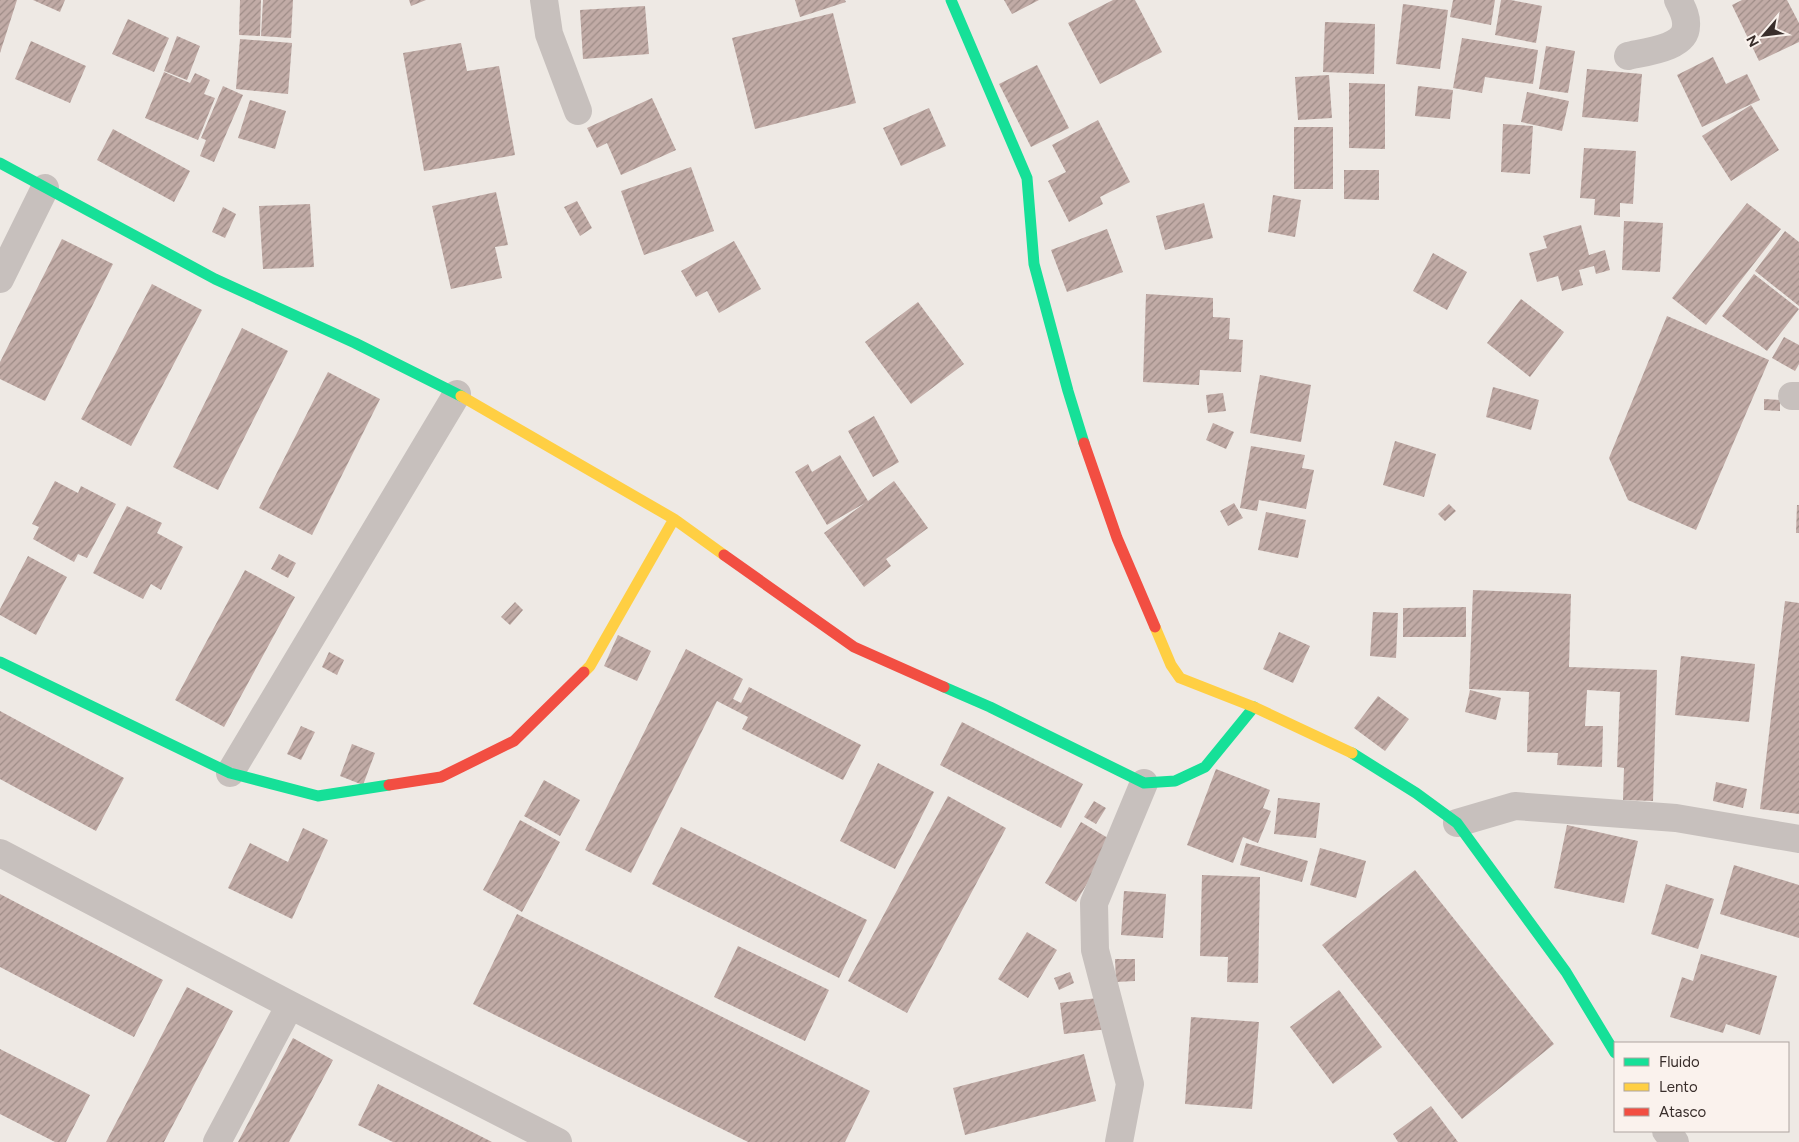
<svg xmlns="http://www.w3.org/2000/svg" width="1799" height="1142" viewBox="0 0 1799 1142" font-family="Figtree,sans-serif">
  <defs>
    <pattern id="building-hatch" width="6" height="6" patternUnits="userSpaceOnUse" patternTransform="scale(1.25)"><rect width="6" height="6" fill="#c1aba6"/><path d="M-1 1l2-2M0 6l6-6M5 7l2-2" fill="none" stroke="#9e8c87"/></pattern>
  </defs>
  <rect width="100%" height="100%" fill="#eee9e4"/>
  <!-- building -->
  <path fill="url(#building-hatch)" d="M 0,0 L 17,0 L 0,53 Z
    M 33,0 L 65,0 L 60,12 Z
    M 240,0 L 261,0 L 260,36 L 239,35 Z
    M 263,0 L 293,0 L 291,38 L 261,36 Z
    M 409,0 L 426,0 L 411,6 Z
    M 795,0 L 845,0 L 846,2 L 800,17 Z
    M 1004,0 L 1039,0 L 1012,14 Z
    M 1113,0 L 1135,0 L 1162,52 L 1100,84 L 1068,23 Z
    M 1453,0 L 1495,0 L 1491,25 L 1450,17 Z
    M 1501,0 L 1511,0 L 1542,6 L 1536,43 L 1495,35 Z
    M 1742,0 L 1787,0 L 1799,23 L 1799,42 L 1759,61 L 1732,5 Z
    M 1403,4 L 1448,10 L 1440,69 L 1396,64 Z
    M 645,6 L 649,54 L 583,59 L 580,10 Z
    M 833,13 L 856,103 L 755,129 L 732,38 Z
    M 128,19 L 169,38 L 154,72 L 112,54 Z
    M 1325,22 L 1375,24 L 1374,74 L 1323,72 Z
    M 177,36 L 200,46 L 187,80 L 164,71 Z
    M 1462,38 L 1538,50 L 1533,84 L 1485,77 L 1482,93 L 1453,88 Z
    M 240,39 L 292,43 L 288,94 L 236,89 Z
    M 31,41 L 86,66 L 70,103 L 15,79 Z
    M 461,43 L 467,71 L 499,66 L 515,155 L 424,171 L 403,53 Z
    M 1546,46 L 1575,51 L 1568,93 L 1539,89 Z
    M 1713,57 L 1726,84 L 1747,74 L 1760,100 L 1702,127 L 1677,75 Z
    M 1037,65 L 1069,128 L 1031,147 L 999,84 Z
    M 1587,69 L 1642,74 L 1638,122 L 1582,117 Z
    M 164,72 L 190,83 L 195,73 L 210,80 L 204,94 L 215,98 L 198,140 L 145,118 Z
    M 1329,75 L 1332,118 L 1298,120 L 1295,77 Z
    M 1349,83 L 1385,84 L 1385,149 L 1349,148 Z
    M 223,86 L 243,95 L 214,162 L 200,156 L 206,140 L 201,138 Z
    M 1418,86 L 1453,90 L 1450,119 L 1415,116 Z
    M 1527,92 L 1569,101 L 1562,131 L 1521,122 Z
    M 652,98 L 676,150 L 621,175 L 607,143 L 597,148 L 587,128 Z
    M 250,100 L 286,111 L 275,149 L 238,138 Z
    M 1751,105 L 1779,150 L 1731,181 L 1702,136 Z
    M 929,108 L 946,146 L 901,166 L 883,128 Z
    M 1098,120 L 1130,182 L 1100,197 L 1103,204 L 1069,222 L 1048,181 L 1066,172 L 1052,145 Z
    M 1503,124 L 1533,126 L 1530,174 L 1501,172 Z
    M 1294,127 L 1333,127 L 1333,189 L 1294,189 Z
    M 113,129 L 190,171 L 174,202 L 97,160 Z
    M 1584,148 L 1636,151 L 1633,204 L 1620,203 L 1620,217 L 1594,215 L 1595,199 L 1580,198 Z
    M 691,167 L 714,231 L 644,255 L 621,191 Z
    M 1344,170 L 1379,170 L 1379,200 L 1344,199 Z
    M 496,192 L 508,245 L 495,247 L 502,278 L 451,289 L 432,206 Z
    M 1273,195 L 1301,200 L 1295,237 L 1268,232 Z
    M 577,201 L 592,228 L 580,236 L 564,207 Z
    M 1204,203 L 1213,238 L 1165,250 L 1156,216 Z
    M 1747,203 L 1781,229 L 1706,325 L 1672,298 Z
    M 310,204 L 314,267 L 263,269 L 259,206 Z
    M 223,207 L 236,214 L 225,238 L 212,232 Z
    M 1624,221 L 1663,223 L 1660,272 L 1622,270 Z
    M 1581,225 L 1589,255 L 1605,250 L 1610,270 L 1596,274 L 1594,266 L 1579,270 L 1583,285 L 1562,291 L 1558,276 L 1537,282 L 1529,253 L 1547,248 L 1543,236 Z
    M 1107,229 L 1123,272 L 1067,292 L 1051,250 Z
    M 1785,231 L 1799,242 L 1799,306 L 1755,271 Z
    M 62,239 L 113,264 L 45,401 L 0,379 L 0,362 Z
    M 734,241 L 761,289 L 719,313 L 707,291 L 696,297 L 681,271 Z
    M 1433,253 L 1467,272 L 1447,310 L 1413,291 Z
    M 1754,274 L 1799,309 L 1767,351 L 1722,316 Z
    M 152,284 L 202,310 L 131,446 L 81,419 Z
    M 1146,294 L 1213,298 L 1213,317 L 1230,318 L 1229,339 L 1243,340 L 1241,372 L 1200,370 L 1199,385 L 1143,382 Z
    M 1521,299 L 1564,332 L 1530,377 L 1487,343 Z
    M 918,302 L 964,364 L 911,404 L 865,342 Z
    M 1667,316 L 1769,360 L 1696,530 L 1628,500 L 1609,458 Z
    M 242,328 L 288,351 L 218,490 L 173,467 Z
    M 1784,337 L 1799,345 L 1799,364 L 1795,371 L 1772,358 Z
    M 328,372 L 380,399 L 312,535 L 259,508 Z
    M 1260,375 L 1311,385 L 1301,442 L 1250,433 Z
    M 1493,387 L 1539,400 L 1531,430 L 1486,417 Z
    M 1223,393 L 1226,411 L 1208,413 L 1206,395 Z
    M 1764,399 L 1780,400 L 1780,411 L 1764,410 Z
    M 874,416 L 899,462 L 873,477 L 848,431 Z
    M 1213,423 L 1234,432 L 1226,449 L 1206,440 Z
    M 1395,441 L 1436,454 L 1424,497 L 1383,485 Z
    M 1251,446 L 1305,455 L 1302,468 L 1314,470 L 1306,509 L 1259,500 L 1257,511 L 1240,508 Z
    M 840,455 L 868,501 L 894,481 L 928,528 L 886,559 L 891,566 L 864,587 L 824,533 L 865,503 L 827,525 L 795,472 L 808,464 L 812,472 Z
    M 55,481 L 78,493 L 81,486 L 116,504 L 87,558 L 78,554 L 74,562 L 33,539 L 39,527 L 32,524 Z
    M 1234,503 L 1243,518 L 1228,526 L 1220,511 Z
    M 1449,504 L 1456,511 L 1445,521 L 1438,514 Z
    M 1797,505 L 1799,505 L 1799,533 L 1796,533 Z
    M 127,506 L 162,523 L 157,533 L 183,547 L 161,590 L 151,584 L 143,599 L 93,573 Z
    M 1266,512 L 1306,520 L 1298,558 L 1258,550 Z
    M 279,554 L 296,563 L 288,578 L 271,569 Z
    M 28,556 L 67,577 L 36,635 L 0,615 L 0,609 Z
    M 245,570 L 295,597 L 224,727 L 175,700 Z
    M 1473,590 L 1571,594 L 1569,667 L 1657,670 L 1653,801 L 1623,800 L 1624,768 L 1617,767 L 1620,692 L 1587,690 L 1585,726 L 1603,726 L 1602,767 L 1557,765 L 1558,753 L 1527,752 L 1529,692 L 1469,689 Z
    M 1785,601 L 1799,603 L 1799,814 L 1760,809 Z
    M 515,602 L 523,610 L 510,625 L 501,617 Z
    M 1466,607 L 1466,637 L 1403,637 L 1403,608 Z
    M 1373,612 L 1398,613 L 1396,658 L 1370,656 Z
    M 1279,632 L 1310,646 L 1293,683 L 1263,669 Z
    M 618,635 L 651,651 L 637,681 L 604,666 Z
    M 686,649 L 743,679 L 733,699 L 741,703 L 749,687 L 861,745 L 843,780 L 742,729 L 748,717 L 717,701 L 631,873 L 585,850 Z
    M 329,652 L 344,660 L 337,675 L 322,667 Z
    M 1681,656 L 1755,664 L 1749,722 L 1675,715 Z
    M 1470,690 L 1501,698 L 1496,720 L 1465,712 Z
    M 1378,696 L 1409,719 L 1385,751 L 1354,728 Z
    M 0,711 L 124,778 L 96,831 L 0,779 Z
    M 962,722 L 1083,784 L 1061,828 L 940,765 Z
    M 301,726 L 315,732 L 301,760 L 287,754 Z
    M 352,744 L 375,753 L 363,785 L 340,776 Z
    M 878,763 L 934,792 L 895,869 L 840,841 Z
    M 1216,769 L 1270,790 L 1263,808 L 1271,811 L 1258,843 L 1243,837 L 1233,863 L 1187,845 Z
    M 544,780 L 580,800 L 560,836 L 524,816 Z
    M 1716,782 L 1747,789 L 1743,808 L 1713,801 Z
    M 948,796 L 1006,828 L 907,1013 L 848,981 Z
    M 1278,798 L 1320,803 L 1316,838 L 1274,834 Z
    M 1094,801 L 1106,808 L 1096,824 L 1084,817 Z
    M 520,820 L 560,842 L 522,912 L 483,890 Z
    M 1081,822 L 1113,841 L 1076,902 L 1045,883 Z
    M 1567,825 L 1638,841 L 1624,903 L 1554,888 Z
    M 681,827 L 867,920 L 839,978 L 652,884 Z
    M 303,828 L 328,840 L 292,919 L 228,888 L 250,843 L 288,862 Z
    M 1246,843 L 1308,861 L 1302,882 L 1240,865 Z
    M 1320,848 L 1366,861 L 1356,898 L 1310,885 Z
    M 1734,865 L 1799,885 L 1799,938 L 1720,914 Z
    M 1415,870 L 1554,1044 L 1462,1119 L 1322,945 Z
    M 1202,875 L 1260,877 L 1258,983 L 1227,982 L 1228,957 L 1200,956 Z
    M 1666,884 L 1714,899 L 1698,949 L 1651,934 Z
    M 1124,891 L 1166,894 L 1163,938 L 1121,935 Z
    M 0,894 L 163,980 L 134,1037 L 0,967 Z
    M 517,914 L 870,1091 L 845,1142 L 748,1142 L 473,1004 Z
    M 1027,932 L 1057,950 L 1028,998 L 998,979 Z
    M 738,946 L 829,990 L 805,1041 L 714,997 Z
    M 1701,954 L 1777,976 L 1760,1035 L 1726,1024 L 1723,1033 L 1670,1017 L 1682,977 L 1693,981 Z
    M 1115,959 L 1135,959 L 1135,981 L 1116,982 Z
    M 1070,972 L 1074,983 L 1059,990 L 1054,978 Z
    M 187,987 L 233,1011 L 164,1142 L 106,1142 Z
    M 1339,990 L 1382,1047 L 1333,1084 L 1290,1027 Z
    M 1104,997 L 1108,1029 L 1064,1034 L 1060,1003 Z
    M 1191,1017 L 1259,1022 L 1252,1109 L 1185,1104 Z
    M 293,1038 L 333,1060 L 289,1142 L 238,1142 Z
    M 0,1049 L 90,1095 L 66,1142 L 55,1142 L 0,1114 Z
    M 1084,1054 L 1096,1101 L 965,1135 L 953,1088 Z
    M 378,1084 L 492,1142 L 393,1142 L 358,1125 Z
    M 1431,1106 L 1458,1142 L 1398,1142 L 1393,1134 Z"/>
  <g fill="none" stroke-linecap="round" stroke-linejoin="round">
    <!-- street -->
    <path stroke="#c7c0bd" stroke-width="28" d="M 544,0 L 549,34 L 578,111
      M 1628,56 C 1645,52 1686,48 1686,26 C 1687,16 1682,8 1678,0
      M 0,279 L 45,188
      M 1792,396 L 1799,396
      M 230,773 L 457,394
      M 1457,823 L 1515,806 L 1676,818 L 1799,839
      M 0,853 L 290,1005 L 558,1142
      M 1666,1131 L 1675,1142
      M 217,1142 L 290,1005
      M 1119,1142 L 1130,1084 L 1095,950 L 1094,903 L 1144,783"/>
    <!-- fast -->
    <path stroke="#16e098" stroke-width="11" d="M 951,0 L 1027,178 L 1034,264 L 1068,391 L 1084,443
      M 0,163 L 215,279 L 355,343 L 461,396
      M 0,662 L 230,773 L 318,796 L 389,785
      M 944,687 L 990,707 L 1144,783 L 1175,781 L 1205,767 L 1254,707
      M 1352,753 L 1416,793 L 1457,823 L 1566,972 L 1615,1053"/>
    <!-- slow -->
    <path stroke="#ffcf43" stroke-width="11" d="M 461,396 L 674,519 L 724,555
      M 1155,627 L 1171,665 L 1180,678 L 1254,707 L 1352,753
      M 584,672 L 590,666 L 674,519"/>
    <!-- jam -->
    <path stroke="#f24e42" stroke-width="11" d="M 1084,443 L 1117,538 L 1155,627
      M 724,555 L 854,647 L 944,687
      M 389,785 L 441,777 L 514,741 L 584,672"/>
  </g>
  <!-- legend -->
  <rect x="1614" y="1042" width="175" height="90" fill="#faf2ed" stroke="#ada49f"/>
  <rect x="1624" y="1058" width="25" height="8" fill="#16e098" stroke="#ada49f"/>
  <text x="1659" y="1067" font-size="15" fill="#392e2b">Fluido</text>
  <rect x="1624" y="1083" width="25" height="8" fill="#ffcf43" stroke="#ada49f"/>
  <text x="1659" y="1092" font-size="15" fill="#392e2b">Lento</text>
  <rect x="1624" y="1108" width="25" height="8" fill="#f24e42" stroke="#ada49f"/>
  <text x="1659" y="1117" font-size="15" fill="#392e2b">Atasco</text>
  <!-- north arrow -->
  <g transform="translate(1764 35) rotate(242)" stroke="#faf2ed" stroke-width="4" paint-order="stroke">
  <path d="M0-4L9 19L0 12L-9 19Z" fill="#392e2b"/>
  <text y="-8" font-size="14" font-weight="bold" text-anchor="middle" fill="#392e2b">N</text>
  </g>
</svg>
